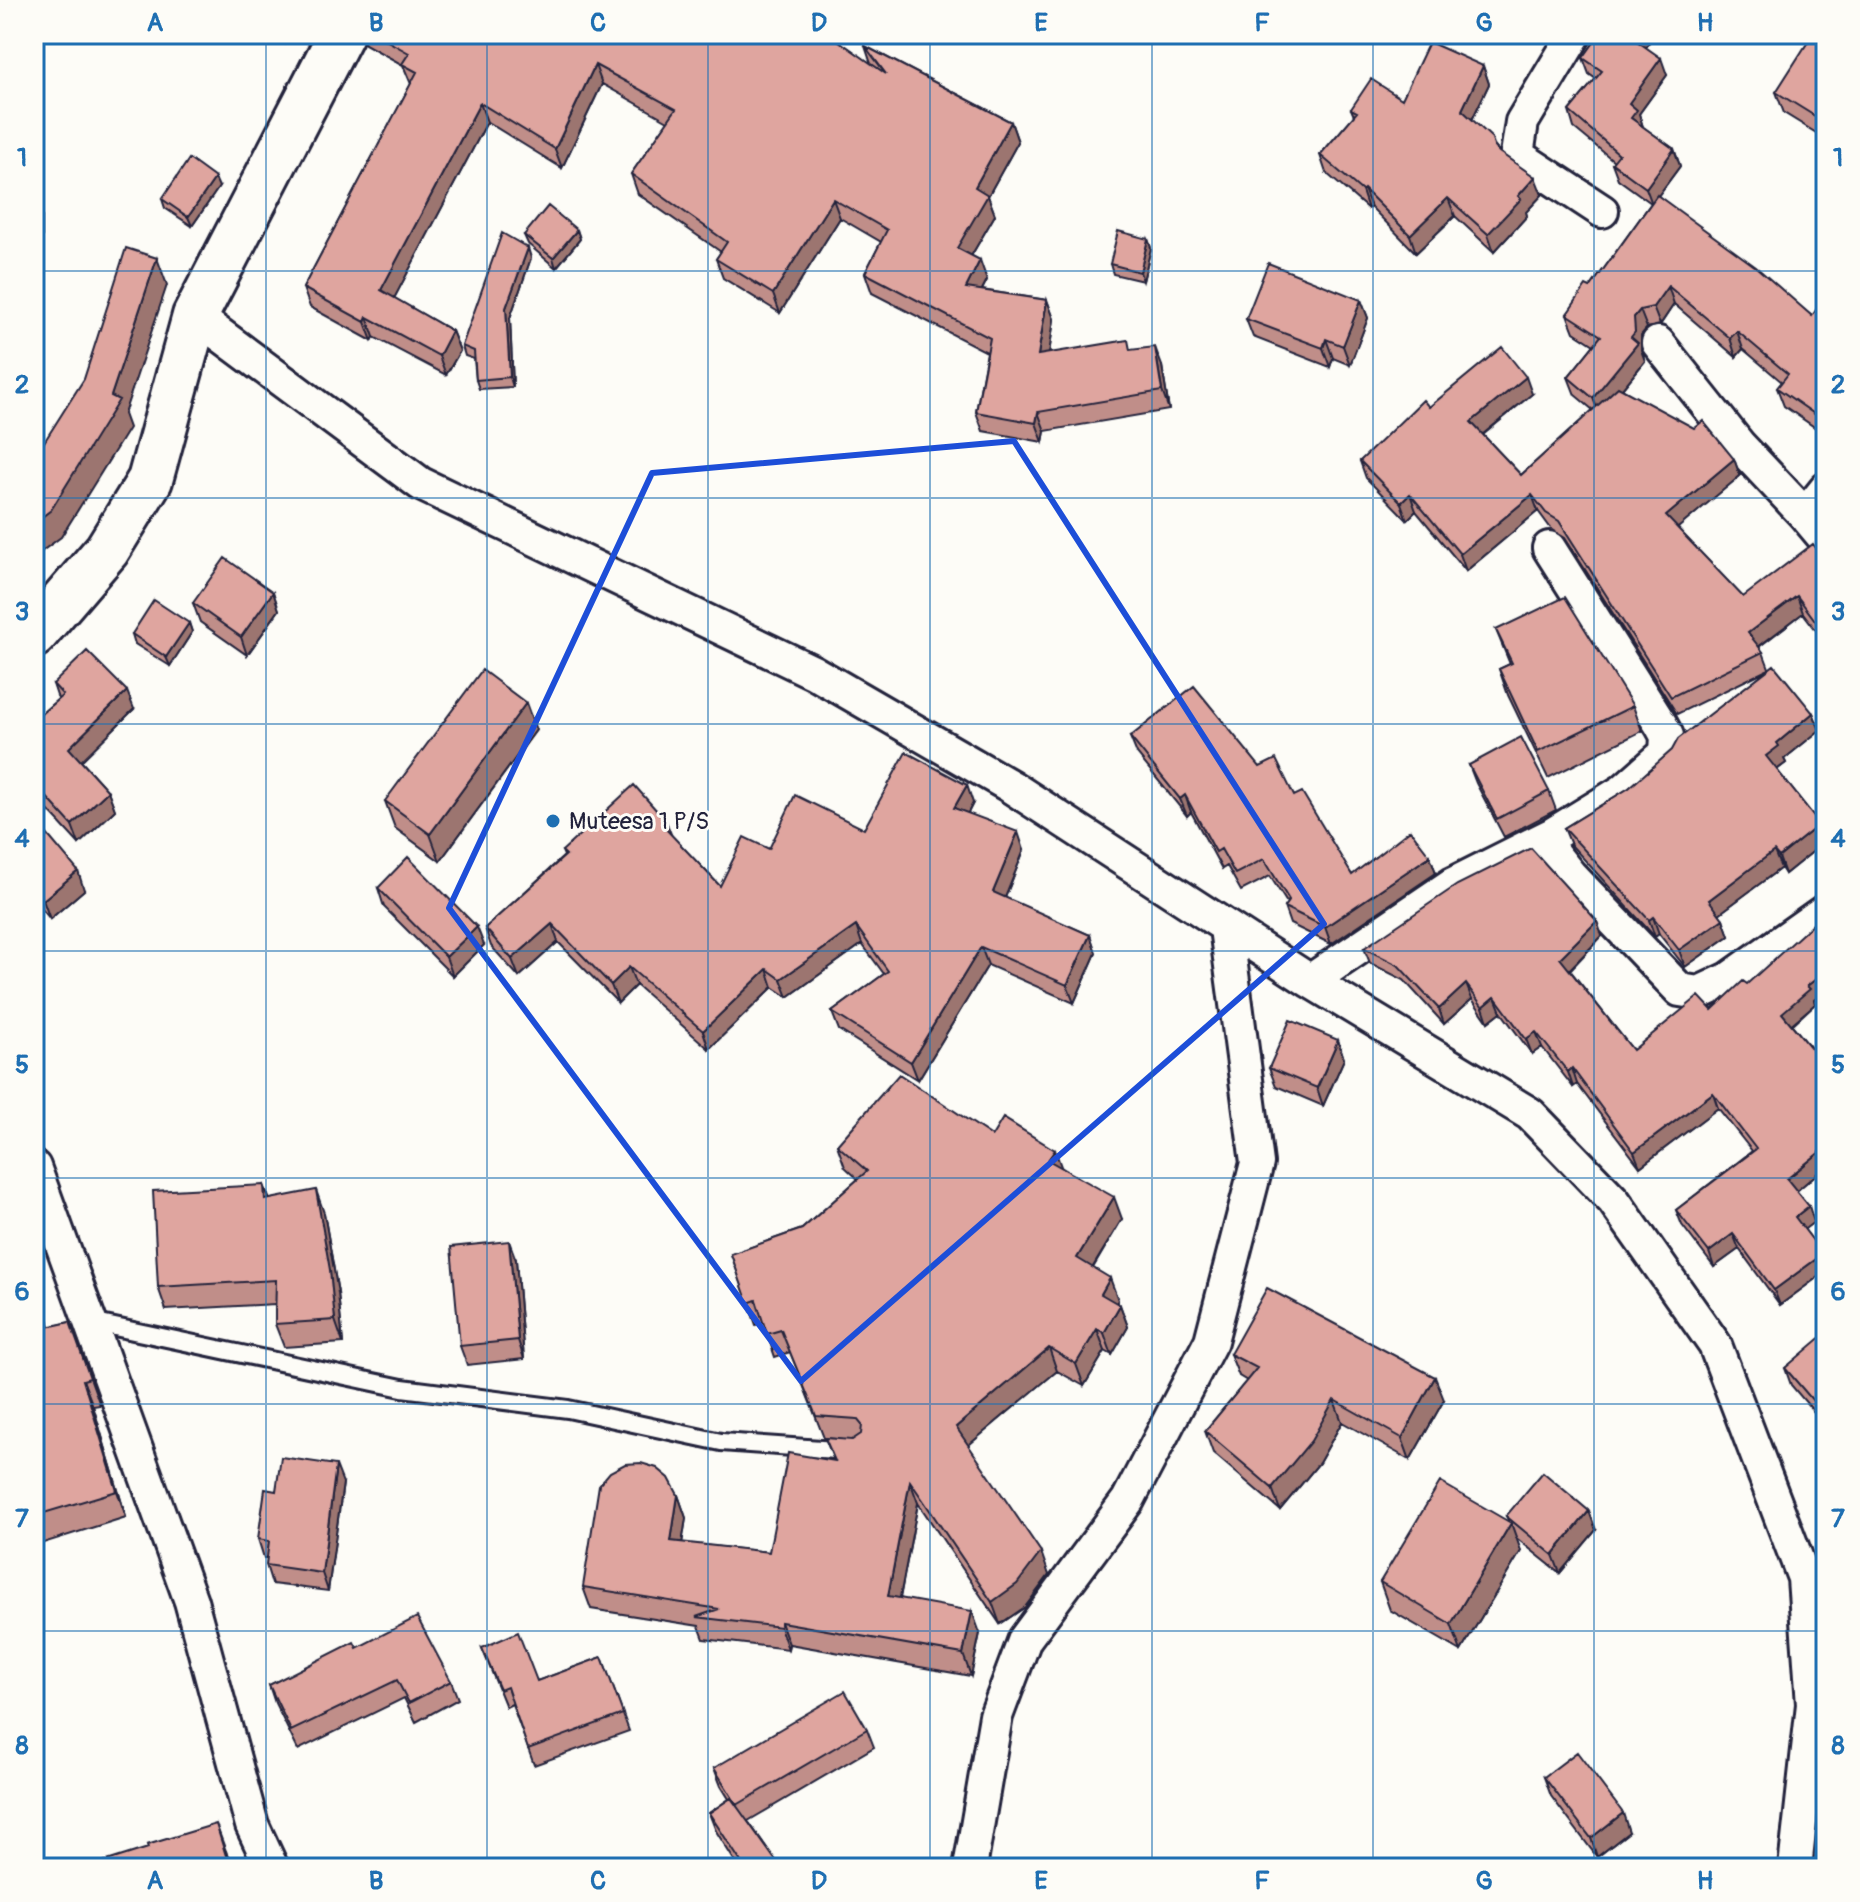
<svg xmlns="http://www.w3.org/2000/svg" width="1860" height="1902" viewBox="0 0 1860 1902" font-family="Pangolin,sans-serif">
  <rect width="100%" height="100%" fill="#fdfcf7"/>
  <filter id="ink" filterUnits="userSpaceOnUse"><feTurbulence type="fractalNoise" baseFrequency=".0125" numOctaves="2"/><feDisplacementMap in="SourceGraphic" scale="16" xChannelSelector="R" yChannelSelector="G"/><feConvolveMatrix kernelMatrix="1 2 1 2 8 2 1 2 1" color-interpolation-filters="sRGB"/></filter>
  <g filter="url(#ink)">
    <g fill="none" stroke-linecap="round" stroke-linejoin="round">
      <!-- lane casing -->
      <g stroke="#22223b" stroke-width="22">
        <path id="lane" d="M 91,1322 L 402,1388 L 568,1409 L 721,1442 L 850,1451"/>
      </g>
      <!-- street casing -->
      <g stroke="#22223b" stroke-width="38">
        <path id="street" d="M 1575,34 L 1522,122 L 1517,155 L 1602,211
          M 195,316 L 421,484 L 813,672 L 1010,786 L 1310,981 L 1530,1114 L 1614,1201 L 1715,1345 L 1804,1578 L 1813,1704 L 1795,1868
          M 1658,343 L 1739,445 L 1805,515
          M 1826,489 L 1805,515 L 1826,540
          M 1542,840 L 1570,875 L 1680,990 L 1699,993 L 1729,979 L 1826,910
          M 1310,981 L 1453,884 L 1553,834 L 1623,791 L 1666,753 L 1667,736 L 1661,725 L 1549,548
          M 34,1167 L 191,1601 L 252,1825 L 272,1868
          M 970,1868 L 996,1716 L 1025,1639 L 1128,1500 L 1211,1341 L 1257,1163 L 1226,928"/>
      </g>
      <!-- secondary casing -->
      <g stroke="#22223b" stroke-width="50">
        <path id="secondary" d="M 34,635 L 107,550 L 150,480 L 195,316 L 341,34"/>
      </g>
      <!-- lane -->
      <use href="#lane" stroke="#fdfcf7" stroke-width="16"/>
      <!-- street -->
      <use href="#street" stroke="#fdfcf7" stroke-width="32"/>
      <!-- secondary -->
      <use href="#secondary" stroke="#fdfcf7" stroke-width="44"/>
    </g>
    <!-- wall -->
    <path fill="#c08e89" stroke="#22223b" stroke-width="2" d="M 268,34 L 291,34 L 286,43 Z
      M 361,34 L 829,34 L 871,64 L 865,46 L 1011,122 L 1018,142 L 988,196 L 995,215 L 971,256 L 987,280 L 982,290 L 1047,300 L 1054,319 L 1049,353 L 1132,350 L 1162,366 L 1169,410 L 1045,431 L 1043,442 L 983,431 L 976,412 L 987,352 L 872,293 L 865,273 L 881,242 L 840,218 L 780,313 L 723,278 L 716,259 L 721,252 L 638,194 L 631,174 L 668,121 L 602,84 L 562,168 L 487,122 L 394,298 L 452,331 L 460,351 L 446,375 L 374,337 L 372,341 L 310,307 L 303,288 L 411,84 L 403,65 L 365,44 Z
      M 1596,34 L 1655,34 L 1645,47 L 1667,75 L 1639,114 L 1643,127 L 1674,149 L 1680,166 L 1658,196 L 1812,316 L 1826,304 L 1826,435 L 1784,406 L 1777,388 L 1782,382 L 1743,349 L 1736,357 L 1674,304 L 1660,325 L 1647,328 L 1641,335 L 1641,350 L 1645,361 L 1622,389 L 1734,459 L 1740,476 L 1677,528 L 1743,597 L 1826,561 L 1826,643 L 1803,613 L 1759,647 L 1763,652 L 1769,668 L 1813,713 L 1820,730 L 1784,759 L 1786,763 L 1777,770 L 1820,824 L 1826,841 L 1785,874 L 1781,868 L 1719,914 L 1723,919 L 1729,936 L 1685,967 L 1659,934 L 1655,937 L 1571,845 L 1564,828 L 1629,788 L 1767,670 L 1677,714 L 1565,538 L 1552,530 L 1538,511 L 1466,571 L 1416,511 L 1407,520 L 1366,478 L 1360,461 L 1429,407 L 1532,394 L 1483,435 L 1521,475 L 1593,410 L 1575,395 L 1568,377 L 1594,345 L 1574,332 L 1567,314 L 1590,288 L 1651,203 L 1618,179 L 1612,163 L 1614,161 L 1574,128 L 1569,111 L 1596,79 L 1589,74 L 1583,58 L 1599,36 Z
      M 1826,34 L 1826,139 L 1784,113 L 1776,92 Z
      M 1483,66 L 1489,84 L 1472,120 L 1496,148 L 1542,195 L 1526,212 L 1527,216 L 1494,252 L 1455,216 L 1416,253 L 1371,207 L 1368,209 L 1326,173 L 1320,155 L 1354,116 L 1351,109 L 1402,99 Z
      M 34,86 L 42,108 L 42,330 L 34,330 Z
      M 219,187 L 192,226 L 165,208 L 162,199 Z
      M 577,230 L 580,239 L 556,268 L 528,244 L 524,235 Z
      M 1148,239 L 1151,248 L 1143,281 L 1113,274 L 1110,264 Z
      M 531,258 L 510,318 L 513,387 L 479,389 L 476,380 L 474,359 L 465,356 L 462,346 Z
      M 1361,300 L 1368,318 L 1350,365 L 1333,358 L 1330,367 L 1253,337 L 1246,319 Z
      M 273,592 L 279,610 L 247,655 L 200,622 L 193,603 Z
      M 189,623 L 192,632 L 170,666 L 135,644 L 132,634 Z
      M 1496,630 L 1633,706 L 1642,731 L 1548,778 L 1508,695 L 1499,669 L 1510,664 Z
      M 53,684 L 134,709 L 81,761 L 108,791 L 115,810 L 79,844 L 34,795 L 34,720 L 58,699 Z
      M 536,730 L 440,861 L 395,828 L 385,801 Z
      M 1130,737 L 1260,767 L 1294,796 L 1352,875 L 1430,856 L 1436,873 L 1331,944 L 1290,924 L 1284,907 L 1287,903 L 1270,876 L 1241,891 L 1227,866 L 1222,869 L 1191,812 L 1187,816 L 1137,754 Z
      M 1469,765 L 1549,791 L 1556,810 L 1504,837 L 1476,783 Z
      M 973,803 L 968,813 L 1024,850 L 1005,898 L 1090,935 L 1096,953 L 1074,1003 L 988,965 L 918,1080 L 839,1030 L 832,1012 L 884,974 L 862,944 L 788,997 L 773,987 L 709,1049 L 636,985 L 618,1003 L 558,942 L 519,977 L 491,946 L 485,928 L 564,856 L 562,851 L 672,836 L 720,886 L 769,849 L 864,829 Z
      M 34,843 L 84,890 L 50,919 L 34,899 Z
      M 378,888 L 484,945 L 453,976 L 384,907 Z
      M 1602,936 L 1570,970 L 1633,1050 L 1712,1010 L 1747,984 L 1814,1000 L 1815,1004 L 1792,1025 L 1826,1066 L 1826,1166 L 1796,1191 L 1814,1222 L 1804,1229 L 1823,1254 L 1826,1264 L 1826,1271 L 1780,1305 L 1739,1249 L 1714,1267 L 1682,1225 L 1676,1210 L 1752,1151 L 1718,1108 L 1640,1167 L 1577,1084 L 1573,1087 L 1542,1047 L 1532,1054 L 1501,1012 L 1488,1022 L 1472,999 L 1444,1024 L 1404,980 L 1370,963 L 1364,948 Z
      M 1338,1040 L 1344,1059 L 1323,1106 L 1276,1086 L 1269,1068 Z
      M 992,1136 L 1061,1167 L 1122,1219 L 1093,1268 L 1118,1300 L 1117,1303 L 1120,1305 L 1128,1327 L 1112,1355 L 1105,1351 L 1084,1386 L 1057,1371 L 968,1445 L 1049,1575 L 1025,1607 L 1000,1624 L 918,1503 L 900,1598 L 980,1633 L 971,1676 L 789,1644 L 788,1649 L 704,1639 L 699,1626 L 591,1609 L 583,1587 L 678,1495 L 686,1518 L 682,1543 L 769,1552 L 834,1461 L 825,1438 L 837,1439 L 824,1438 L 790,1352 L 775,1357 L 763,1322 L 756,1325 L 731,1254 L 802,1229 L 858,1179 L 845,1167 L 837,1145 Z
      M 264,1185 L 269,1199 L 324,1213 L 338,1293 L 343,1343 L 284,1347 L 275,1324 L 275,1304 L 166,1310 L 158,1287 Z
      M 34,1260 L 50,1327 L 70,1322 L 100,1405 L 93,1406 L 126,1517 L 34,1546 Z
      M 516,1260 L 524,1359 L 467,1365 L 460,1346 Z
      M 1826,1335 L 1826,1426 L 1791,1385 L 1785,1368 Z
      M 1230,1354 L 1444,1400 L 1410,1460 L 1342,1422 L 1319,1463 L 1280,1510 L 1213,1453 L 1205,1431 L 1247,1381 L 1239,1376 Z
      M 343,1483 L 328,1591 L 272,1584 L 266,1565 L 267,1558 L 264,1558 L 258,1539 Z
      M 1506,1516 L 1596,1530 L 1560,1573 L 1515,1537 L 1521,1551 L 1461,1651 L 1390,1610 L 1380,1582 L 1509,1522 Z
      M 357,1648 L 451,1681 L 458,1699 L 416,1722 L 404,1698 L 298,1750 L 275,1703 L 269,1685 Z
      M 482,1648 L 537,1681 L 602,1657 L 629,1731 L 534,1765 L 512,1704 L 506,1707 Z
      M 867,1729 L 874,1747 L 748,1821 L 781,1868 L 739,1868 L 716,1831 L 709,1813 L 729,1799 L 721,1786 L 714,1768 Z
      M 1544,1777 L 1629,1832 L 1597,1857 L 1551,1796 Z
      M 226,1851 L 231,1868 L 91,1868 Z"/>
    <!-- shaded-wall -->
    <path fill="#9c746f" stroke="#22223b" stroke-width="2" d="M 283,34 L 291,34 L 286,43 Z
      M 1637,34 L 1655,34 L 1640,55 L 1634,39 Z
      M 1661,58 L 1667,75 L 1639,114 L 1643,127 L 1631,118 L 1629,103 Z
      M 595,65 L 602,84 L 562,168 L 555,149 Z
      M 1483,66 L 1489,84 L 1468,128 L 1462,110 Z
      M 34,86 L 42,108 L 42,330 L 34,309 Z
      M 480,103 L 487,122 L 388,310 L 381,290 Z
      M 1011,122 L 1018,142 L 988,196 L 995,215 L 964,268 L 957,248 L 975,187 Z
      M 1674,149 L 1680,166 L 1652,204 L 1646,188 Z
      M 1535,177 L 1542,195 L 1526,212 L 1527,216 L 1494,252 L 1488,234 L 1518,196 Z
      M 215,178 L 219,187 L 192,226 L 188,217 Z
      M 1364,189 L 1371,207 L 1368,209 L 1362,191 Z
      M 1448,198 L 1455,216 L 1416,253 L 1410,235 Z
      M 833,199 L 840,218 L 780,313 L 773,294 Z
      M 577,230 L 580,239 L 556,268 L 553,258 Z
      M 1148,239 L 1151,248 L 1143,281 L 1140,272 Z
      M 528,248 L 531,258 L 510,318 L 513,387 L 510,377 L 506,308 Z
      M 157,258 L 167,285 L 124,414 L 129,428 L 61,537 L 34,557 L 34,523 L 111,396 Z
      M 980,260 L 987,280 L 973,307 L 966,288 Z
      M 1668,286 L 1674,304 L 1660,325 L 1653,307 Z
      M 1047,300 L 1054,319 L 1046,375 L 1038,355 Z
      M 1361,300 L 1368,318 L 1350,365 L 1343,346 Z
      M 1640,310 L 1647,328 L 1641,335 L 1641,350 L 1645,361 L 1600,416 L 1593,398 L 1631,337 L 1634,317 Z
      M 367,317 L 374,337 L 372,341 L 365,322 Z
      M 452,331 L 460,351 L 446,375 L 439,356 Z
      M 1737,331 L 1743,349 L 1736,357 L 1730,338 Z
      M 1326,339 L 1333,358 L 1330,367 L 1323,348 Z
      M 1155,347 L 1162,366 L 1169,410 L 1162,391 Z
      M 1526,377 L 1532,394 L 1477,439 L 1471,422 Z
      M 1038,412 L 1045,431 L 1043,442 L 1036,423 Z
      M 1734,459 L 1740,476 L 1672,533 L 1666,516 Z
      M 1410,494 L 1416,511 L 1407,520 L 1401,503 Z
      M 1532,495 L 1538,511 L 1466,571 L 1460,554 Z
      M 273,592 L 279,610 L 247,655 L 241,637 Z
      M 1797,596 L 1803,613 L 1754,650 L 1748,633 Z
      M 189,623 L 192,632 L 170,666 L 166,657 Z
      M 127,691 L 134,709 L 76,766 L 69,748 Z
      M 526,703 L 536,730 L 440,861 L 430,834 Z
      M 1813,713 L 1820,730 L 1784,759 L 1786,763 L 1772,773 L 1766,756 L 1777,743 Z
      M 967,785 L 973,803 L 961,826 L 954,808 Z
      M 108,791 L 115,810 L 79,844 L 72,825 Z
      M 1185,795 L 1191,812 L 1187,816 L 1180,799 Z
      M 666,821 L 673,839 L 662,825 Z
      M 1820,824 L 1826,841 L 1785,874 L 1779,857 Z
      M 1018,832 L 1024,850 L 1000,910 L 993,892 Z
      M 1774,851 L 1781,868 L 1715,917 L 1709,900 Z
      M 1430,856 L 1436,873 L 1331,944 L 1325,927 Z
      M 78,871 L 84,890 L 50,919 L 43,900 Z
      M 1653,917 L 1659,934 L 1655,937 L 1649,920 Z
      M 1723,919 L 1729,936 L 1685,967 L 1679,950 Z
      M 1597,921 L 1602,936 L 1566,973 L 1560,958 Z
      M 552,924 L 558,942 L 519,977 L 512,959 Z
      M 856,926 L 862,944 L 788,997 L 781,979 Z
      M 477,927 L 484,945 L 453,976 L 446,957 Z
      M 1090,935 L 1096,953 L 1074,1003 L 1067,985 Z
      M 981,947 L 988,965 L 918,1080 L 911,1062 Z
      M 629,967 L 636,985 L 618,1003 L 611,985 Z
      M 767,969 L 773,987 L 709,1049 L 703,1031 Z
      M 1826,971 L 1826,991 L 1814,1000 L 1815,1004 L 1787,1028 L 1782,1013 L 1807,986 Z
      M 1466,984 L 1472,999 L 1444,1024 L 1439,1009 Z
      M 1495,997 L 1501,1012 L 1488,1022 L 1483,1007 Z
      M 1536,1032 L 1542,1047 L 1532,1054 L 1526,1039 Z
      M 1338,1040 L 1344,1059 L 1323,1106 L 1317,1088 Z
      M 1572,1068 L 1577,1084 L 1573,1087 L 1568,1072 Z
      M 1713,1093 L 1718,1108 L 1640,1167 L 1634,1152 Z
      M 1826,1147 L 1826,1166 L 1793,1194 L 1787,1179 Z
      M 1055,1150 L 1063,1172 L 1048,1160 Z
      M 264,1185 L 273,1208 L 265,1200 Z
      M 316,1190 L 324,1213 L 338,1293 L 343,1343 L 335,1320 Z
      M 1114,1197 L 1122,1219 L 1085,1280 L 1077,1258 Z
      M 1809,1206 L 1814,1222 L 1801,1232 L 1795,1217 Z
      M 1733,1234 L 1739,1249 L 1714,1267 L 1709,1252 Z
      M 509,1241 L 516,1260 L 524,1359 L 518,1340 Z
      M 1823,1254 L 1826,1264 L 1826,1271 L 1780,1305 L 1774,1290 Z
      M 34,1260 L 56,1354 L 47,1327 L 34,1274 Z
      M 1110,1278 L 1118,1300 L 1109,1316 L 1101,1294 Z
      M 1120,1305 L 1128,1327 L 1112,1355 L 1104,1333 Z
      M 1097,1329 L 1105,1351 L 1084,1386 L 1076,1364 Z
      M 1049,1348 L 1057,1371 L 964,1449 L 956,1427 Z
      M 1435,1377 L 1444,1400 L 1410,1460 L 1402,1438 Z
      M 83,1380 L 93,1406 L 126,1517 L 117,1491 Z
      M 1334,1400 L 1342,1422 L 1319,1463 L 1280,1510 L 1272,1488 Z
      M 336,1465 L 343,1483 L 328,1591 L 322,1573 Z
      M 910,1481 L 918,1503 L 896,1618 L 888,1596 Z
      M 678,1495 L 686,1518 L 679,1563 L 671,1541 Z
      M 1589,1511 L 1596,1530 L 1560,1573 L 1553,1555 Z
      M 1511,1523 L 1521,1551 L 1461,1651 L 1451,1624 Z
      M 1041,1552 L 1049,1575 L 1025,1607 L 1000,1624 L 992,1602 Z
      M 972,1611 L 980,1633 L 971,1676 L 963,1654 Z
      M 781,1622 L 789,1644 L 788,1649 L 780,1627 Z
      M 1623,1813 L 1629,1832 L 1597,1857 L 1591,1838 Z
      M 216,1824 L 226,1851 L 231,1868 L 230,1868 L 227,1859 Z"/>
    <!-- building -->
    <path fill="#dfa59f" stroke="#22223b" stroke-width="2" d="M 375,34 L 829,34 L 886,74 L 865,46 L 1011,122 L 975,187 L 988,195 L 957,248 L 980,260 L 966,288 L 1047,300 L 1038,355 L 1128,340 L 1130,350 L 1155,347 L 1162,391 L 1038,412 L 1036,423 L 976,412 L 990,338 L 865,273 L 887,230 L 833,199 L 773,294 L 716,259 L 727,242 L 631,174 L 676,109 L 595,65 L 555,149 L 480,103 L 381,290 L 452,331 L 439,356 L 367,317 L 365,322 L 303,288 L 417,72 L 402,64 L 409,53 Z
      M 1600,34 L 1637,34 L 1634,39 L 1661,58 L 1629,103 L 1637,110 L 1631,118 L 1674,149 L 1646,188 L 1612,163 L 1619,154 L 1569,111 L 1602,71 L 1583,58 Z
      M 1813,34 L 1826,34 L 1826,123 L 1776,92 Z
      M 1429,42 L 1483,66 L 1462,110 L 1492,138 L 1494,146 L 1499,152 L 1535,177 L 1518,196 L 1521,199 L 1488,234 L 1448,198 L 1410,235 L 1364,189 L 1362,191 L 1320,155 L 1357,112 L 1351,109 L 1371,79 L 1402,99 Z
      M 189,159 L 215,178 L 188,217 L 162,199 Z
      M 1657,195 L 1756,267 L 1812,316 L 1822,301 L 1826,304 L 1826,422 L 1777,388 L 1788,374 L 1737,331 L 1730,338 L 1668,286 L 1653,307 L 1640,310 L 1634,317 L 1635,332 L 1631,337 L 1638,343 L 1593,398 L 1568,377 L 1601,336 L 1567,314 L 1586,286 L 1590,288 Z
      M 548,206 L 577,230 L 553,258 L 524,235 Z
      M 1118,231 L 1148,239 L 1140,272 L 1110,264 Z
      M 502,233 L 528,248 L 506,308 L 510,377 L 476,380 L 474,351 L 462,346 Z
      M 126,248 L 157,258 L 111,396 L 119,400 L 51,510 L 34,523 L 34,458 L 84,379 Z
      M 1268,263 L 1361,300 L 1343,346 L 1326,339 L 1323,348 L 1246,319 Z
      M 1502,347 L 1526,377 L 1471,422 L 1521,475 L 1618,387 L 1694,428 L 1703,421 L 1734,459 L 1666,516 L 1743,597 L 1813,544 L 1826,561 L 1826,635 L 1797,596 L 1748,633 L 1763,652 L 1671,697 L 1559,521 L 1546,513 L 1532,495 L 1460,554 L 1410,494 L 1401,503 L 1360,461 L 1423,400 L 1429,407 Z
      M 225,558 L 273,592 L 241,637 L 193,603 Z
      M 1565,597 L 1633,706 L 1538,752 L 1499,669 L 1512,663 L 1496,630 Z
      M 154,600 L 189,623 L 166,657 L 132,634 Z
      M 87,651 L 127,691 L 69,748 L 108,791 L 72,825 L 34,783 L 34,720 L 63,695 L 53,684 Z
      M 1774,665 L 1813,713 L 1777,743 L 1779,746 L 1766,756 L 1820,824 L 1779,857 L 1774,851 L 1709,900 L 1723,919 L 1679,950 L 1653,917 L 1649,920 L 1564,828 L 1629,788 L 1672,750 L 1678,739 Z
      M 482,670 L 526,703 L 430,834 L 385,801 Z
      M 1194,686 L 1260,767 L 1276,759 L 1294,796 L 1302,792 L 1352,875 L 1410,830 L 1430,856 L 1325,927 L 1284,907 L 1289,900 L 1264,859 L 1235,874 L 1221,849 L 1216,852 L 1185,795 L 1180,799 L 1130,737 Z
      M 1521,737 L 1549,791 L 1497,819 L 1469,765 Z
      M 906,752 L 967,785 L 954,808 L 1018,832 L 993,892 L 1090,935 L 1067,985 L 981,947 L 911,1062 L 832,1012 L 888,971 L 856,926 L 781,979 L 767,969 L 703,1031 L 629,967 L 611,985 L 552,924 L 512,959 L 485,928 L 566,855 L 562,851 L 634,785 L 666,821 L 662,825 L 720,886 L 744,837 L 769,849 L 795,795 L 864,829 Z
      M 46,833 L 78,871 L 43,900 L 34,889 L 34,843 Z
      M 1531,848 L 1597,921 L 1560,958 L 1633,1050 L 1699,996 L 1712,1010 L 1743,981 L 1747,984 L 1813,924 L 1826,937 L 1826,971 L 1807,986 L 1810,989 L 1782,1013 L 1826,1066 L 1826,1147 L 1787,1179 L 1809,1206 L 1795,1217 L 1823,1254 L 1774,1290 L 1733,1234 L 1709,1252 L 1676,1210 L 1756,1149 L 1713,1093 L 1634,1152 L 1572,1068 L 1568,1072 L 1536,1032 L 1526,1039 L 1495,997 L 1483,1007 L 1466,984 L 1439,1009 L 1398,965 L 1364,948 L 1457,885 Z
      M 408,857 L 477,927 L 446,957 L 378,888 Z
      M 1290,1020 L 1338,1040 L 1317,1088 L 1269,1068 Z
      M 899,1074 L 992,1136 L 1003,1118 L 1055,1150 L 1048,1160 L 1114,1197 L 1077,1258 L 1110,1278 L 1101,1294 L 1120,1305 L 1104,1333 L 1097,1329 L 1076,1364 L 1049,1348 L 956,1427 L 1041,1552 L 1017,1584 L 992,1602 L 910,1481 L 888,1596 L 972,1611 L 963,1654 L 781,1622 L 780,1627 L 696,1617 L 719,1609 L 583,1587 L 599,1485 L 610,1472 L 625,1464 L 641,1463 L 657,1468 L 669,1478 L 678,1495 L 671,1541 L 769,1552 L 788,1453 L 835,1461 L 825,1438 L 852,1440 L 861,1434 L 862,1425 L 857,1419 L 816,1416 L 781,1330 L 767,1334 L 756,1300 L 748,1303 L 731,1254 L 802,1229 L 867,1171 L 837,1145 Z
      M 264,1185 L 265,1200 L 316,1190 L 330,1270 L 335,1320 L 275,1324 L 276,1280 L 158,1287 L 153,1191 Z
      M 509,1241 L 518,1340 L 460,1346 L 451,1247 Z
      M 34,1274 L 47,1327 L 70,1322 L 90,1378 L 83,1380 L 117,1491 L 34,1516 Z
      M 1267,1288 L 1435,1377 L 1402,1438 L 1334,1400 L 1311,1441 L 1272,1488 L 1205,1431 L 1257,1368 L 1230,1354 Z
      M 1825,1334 L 1826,1335 L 1826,1416 L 1785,1368 Z
      M 281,1457 L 336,1465 L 322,1573 L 266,1565 L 269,1541 L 258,1539 L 265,1489 L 276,1491 Z
      M 1543,1472 L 1589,1511 L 1553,1555 L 1506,1516 Z
      M 1440,1482 L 1511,1523 L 1451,1624 L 1380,1582 Z
      M 417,1617 L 451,1681 L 409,1703 L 397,1680 L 291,1731 L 269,1685 L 354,1642 L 357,1648 Z
      M 518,1632 L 537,1681 L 602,1657 L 623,1714 L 528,1749 L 507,1687 L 500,1690 L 482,1648 Z
      M 845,1691 L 867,1729 L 737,1805 L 714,1768 Z
      M 1577,1752 L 1623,1813 L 1591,1838 L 1544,1777 Z
      M 731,1798 L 781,1868 L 745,1868 L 709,1813 Z
      M 216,1824 L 227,1859 L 218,1861 L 220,1868 L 91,1868 L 91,1866 L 148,1848 L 147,1845 Z"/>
  </g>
  <!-- marked area -->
  <path fill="none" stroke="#1d4ed8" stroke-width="6" stroke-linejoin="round" d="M 1014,441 L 1324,924 L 801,1381 L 449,908 L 652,473 Z"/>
  <!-- grid -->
  <path fill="none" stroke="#1f6fb2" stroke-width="2" stroke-opacity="0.55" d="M 266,34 L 266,1868M 487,34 L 487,1868M 708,34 L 708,1868M 930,34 L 930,1868M 1152,34 L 1152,1868M 1373,34 L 1373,1868M 1594,34 L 1594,1868M 34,271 L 1826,271M 34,498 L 1826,498M 34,724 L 1826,724M 34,951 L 1826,951M 34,1178 L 1826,1178M 34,1404 L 1826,1404M 34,1631 L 1826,1631"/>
  <!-- markers -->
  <circle fill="#1f6fb2" stroke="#fdfcf7" stroke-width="3" cx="553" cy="821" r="8"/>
  <g text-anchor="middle" stroke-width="6" stroke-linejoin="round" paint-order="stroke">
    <!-- poi labels -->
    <g font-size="24" fill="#22223b" stroke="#fdfcf7" text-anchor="start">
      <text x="569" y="829">Muteesa 1 P/S</text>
    </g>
  </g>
  <!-- margin -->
  <rect width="1860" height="1902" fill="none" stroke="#fdfcf7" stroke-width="88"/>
  <rect x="44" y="44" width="1772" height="1814" fill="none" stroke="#1f6fb2" stroke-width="3"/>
  <g font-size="26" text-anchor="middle" font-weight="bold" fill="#1f6fb2">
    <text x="155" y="31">A</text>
    <text x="376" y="31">B</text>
    <text x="598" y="31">C</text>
    <text x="819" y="31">D</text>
    <text x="1041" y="31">E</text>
    <text x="1262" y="31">F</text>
    <text x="1484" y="31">G</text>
    <text x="1705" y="31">H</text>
    <text x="22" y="166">1</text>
    <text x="1838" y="166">1</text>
    <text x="22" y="393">2</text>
    <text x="1838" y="393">2</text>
    <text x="22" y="620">3</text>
    <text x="1838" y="620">3</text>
    <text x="22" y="847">4</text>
    <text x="1838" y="847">4</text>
    <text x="22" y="1073">5</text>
    <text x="1838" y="1073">5</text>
    <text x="22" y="1300">6</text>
    <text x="1838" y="1300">6</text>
    <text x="22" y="1527">7</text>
    <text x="1838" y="1527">7</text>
    <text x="22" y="1754">8</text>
    <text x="1838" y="1754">8</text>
    <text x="155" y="1889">A</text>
    <text x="376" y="1889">B</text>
    <text x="598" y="1889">C</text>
    <text x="819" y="1889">D</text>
    <text x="1041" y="1889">E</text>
    <text x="1262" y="1889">F</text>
    <text x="1484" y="1889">G</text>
    <text x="1705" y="1889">H</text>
  </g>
</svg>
